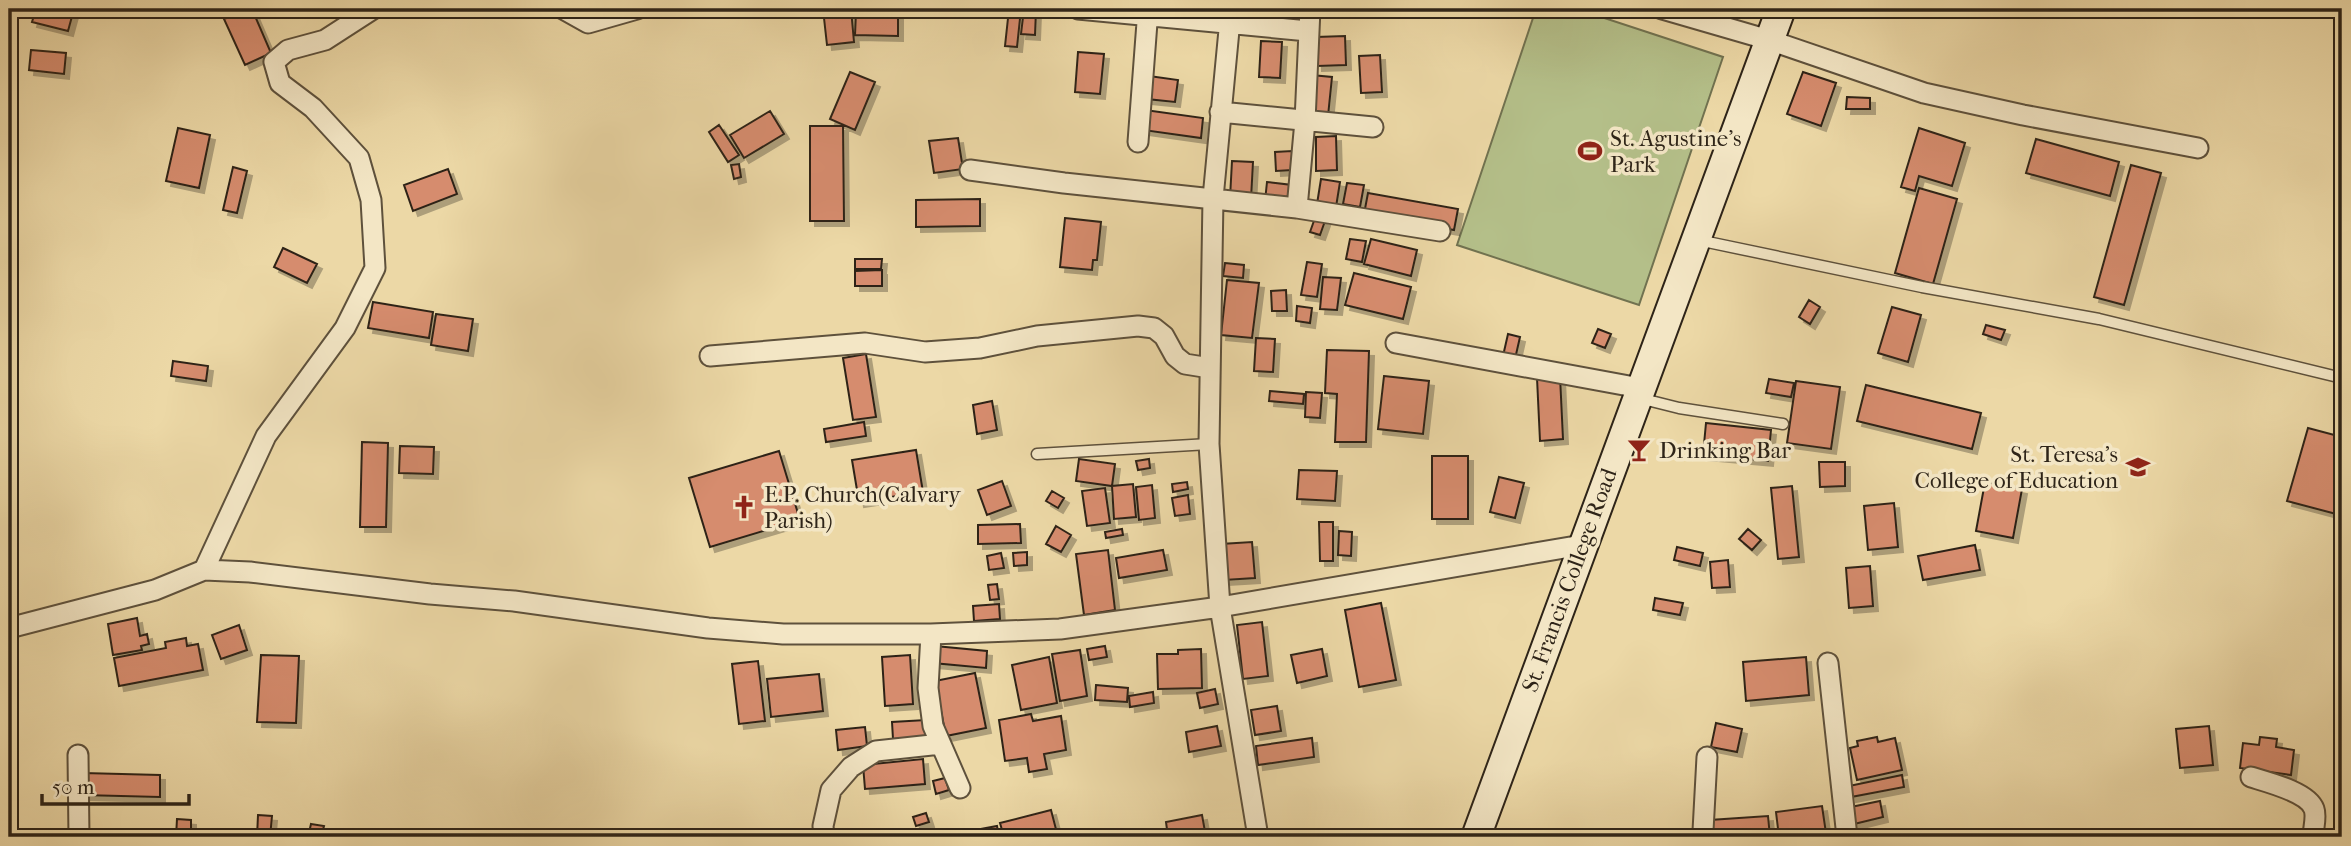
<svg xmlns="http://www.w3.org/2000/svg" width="2351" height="846" viewBox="0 0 2351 846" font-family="'IM FELL French Canon',serif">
  <defs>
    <filter id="shadow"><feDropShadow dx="5" dy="5" stdDeviation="0" flood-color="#0004"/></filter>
  </defs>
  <rect width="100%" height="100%" fill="#ecd8a6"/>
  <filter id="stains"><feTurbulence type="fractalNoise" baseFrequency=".00286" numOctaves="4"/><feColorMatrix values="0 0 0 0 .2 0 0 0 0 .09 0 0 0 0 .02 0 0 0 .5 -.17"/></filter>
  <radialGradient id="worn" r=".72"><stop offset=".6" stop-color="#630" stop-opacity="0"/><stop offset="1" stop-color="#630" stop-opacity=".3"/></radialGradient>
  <!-- green -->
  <path fill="#b4bf89" stroke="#717250" stroke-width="2" d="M 1536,9 L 1577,9 L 1723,57 L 1639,305 L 1457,245 Z"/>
  <!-- building -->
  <path fill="#d68c6e" stroke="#2e2418" stroke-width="2" filter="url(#shadow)" d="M 36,9 L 74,9 L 68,31 L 32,22 Z
    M 248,9 L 252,9 L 271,53 L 245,65 L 224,19 Z
    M 823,9 L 851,9 L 854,42 L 827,45 Z
    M 1009,9 L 1021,9 L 1017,47 L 1005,46 Z
    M 1024,9 L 1036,10 L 1035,35 L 1021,34 Z
    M 856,12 L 898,13 L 898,36 L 855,35 Z
    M 1345,36 L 1346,65 L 1317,66 L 1316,37 Z
    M 1261,41 L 1282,42 L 1280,78 L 1259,77 Z
    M 31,50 L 66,53 L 64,74 L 29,70 Z
    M 1078,52 L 1104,54 L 1100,94 L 1075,92 Z
    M 1380,55 L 1382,92 L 1361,93 L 1359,56 Z
    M 850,72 L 875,82 L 855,130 L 830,119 Z
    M 1803,72 L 1836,83 L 1821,126 L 1787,114 Z
    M 1311,75 L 1332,77 L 1328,116 L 1307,114 Z
    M 1149,76 L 1178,80 L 1175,102 L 1147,99 Z
    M 1847,97 L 1870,98 L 1870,109 L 1846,109 Z
    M 1145,110 L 1203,118 L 1201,138 L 1143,130 Z
    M 770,111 L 784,134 L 744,158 L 730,135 Z
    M 719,125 L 739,155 L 728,162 L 709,132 Z
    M 810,126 L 843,126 L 844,221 L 810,221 Z
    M 178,128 L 210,135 L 199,188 L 166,181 Z
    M 1919,128 L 1965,143 L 1952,186 L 1919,176 L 1915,191 L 1901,187 Z
    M 1336,136 L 1337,170 L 1316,171 L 1316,137 Z
    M 958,138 L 963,169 L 934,173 L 929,141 Z
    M 2036,139 L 2119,162 L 2110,196 L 2026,173 Z
    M 1292,151 L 1292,170 L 1276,171 L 1275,152 Z
    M 1232,161 L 1253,162 L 1251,199 L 1230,198 Z
    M 739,164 L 741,177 L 734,179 L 731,165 Z
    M 2131,165 L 2161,173 L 2124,305 L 2094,297 Z
    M 233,167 L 247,171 L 237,213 L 223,210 Z
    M 448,169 L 457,194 L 413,211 L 404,185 Z
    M 1321,179 L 1340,182 L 1336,207 L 1317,204 Z
    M 1267,182 L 1292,185 L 1290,204 L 1265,201 Z
    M 1347,183 L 1364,185 L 1360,207 L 1343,204 Z
    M 1919,188 L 1957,199 L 1933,284 L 1895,273 Z
    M 1368,193 L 1458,209 L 1454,230 L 1364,214 Z
    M 980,199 L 980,226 L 916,227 L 916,200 Z
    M 1065,218 L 1101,222 L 1097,260 L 1093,260 L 1092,270 L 1060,267 Z
    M 1315,218 L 1325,221 L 1320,235 L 1310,232 Z
    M 1350,239 L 1366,241 L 1362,262 L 1346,259 Z
    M 1371,239 L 1417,250 L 1411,276 L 1364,264 Z
    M 283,248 L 317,264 L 307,283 L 274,267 Z
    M 855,259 L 882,259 L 881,269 L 855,269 Z
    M 1307,262 L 1322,264 L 1317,297 L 1301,295 Z
    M 1225,263 L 1244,265 L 1243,278 L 1223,276 Z
    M 882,270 L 882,286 L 855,286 L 855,271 Z
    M 1354,273 L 1411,287 L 1403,319 L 1345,305 Z
    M 1323,277 L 1341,278 L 1337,310 L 1320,309 Z
    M 1227,280 L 1259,283 L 1252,338 L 1221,335 Z
    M 1286,290 L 1287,311 L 1272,311 L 1271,291 Z
    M 1809,300 L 1820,307 L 1810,324 L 1799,317 Z
    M 373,302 L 433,312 L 429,338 L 368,328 Z
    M 1297,306 L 1312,308 L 1310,323 L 1296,321 Z
    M 1892,307 L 1921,315 L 1908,362 L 1878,353 Z
    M 436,314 L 473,319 L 468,351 L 431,345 Z
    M 1986,325 L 2005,330 L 2001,340 L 1983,334 Z
    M 1598,329 L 1611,334 L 1605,348 L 1592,343 Z
    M 1508,334 L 1520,337 L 1515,359 L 1503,356 Z
    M 1256,338 L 1275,339 L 1273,372 L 1254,371 Z
    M 1327,350 L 1369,351 L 1366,442 L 1335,442 L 1337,394 L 1325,393 Z
    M 866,354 L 876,417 L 853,420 L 843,358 Z
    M 173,361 L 208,366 L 206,381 L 171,376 Z
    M 1384,376 L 1429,381 L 1423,434 L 1378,429 Z
    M 1560,376 L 1563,439 L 1540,441 L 1537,378 Z
    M 1769,379 L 1794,383 L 1791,397 L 1766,393 Z
    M 1796,381 L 1840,387 L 1831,449 L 1787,443 Z
    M 1866,385 L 1981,413 L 1972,449 L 1857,421 Z
    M 1270,391 L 1304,394 L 1303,404 L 1269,401 Z
    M 1306,392 L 1322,393 L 1320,418 L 1305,417 Z
    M 992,401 L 997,430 L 977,434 L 973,405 Z
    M 864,422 L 866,436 L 826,442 L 824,429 Z
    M 1706,423 L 1771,430 L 1768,461 L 1703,455 Z
    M 2308,428 L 2342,437 L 2342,454 L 2339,453 L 2335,466 L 2342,468 L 2342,508 L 2340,515 L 2287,501 Z
    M 362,442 L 388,443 L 386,527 L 360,527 Z
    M 400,446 L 434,447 L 433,474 L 399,473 Z
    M 916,450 L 923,492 L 859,502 L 852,460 Z
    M 779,451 L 800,520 L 710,547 L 689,478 Z
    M 1432,456 L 1468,456 L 1468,519 L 1432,519 Z
    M 1079,459 L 1115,464 L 1112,486 L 1076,481 Z
    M 1149,459 L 1150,468 L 1138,470 L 1136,461 Z
    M 1819,462 L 1845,462 L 1845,486 L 1820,487 Z
    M 1299,470 L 1337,471 L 1335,501 L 1297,499 Z
    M 1499,477 L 1524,483 L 1515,518 L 1490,512 Z
    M 1002,481 L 1011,506 L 987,515 L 978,490 Z
    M 1187,482 L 1188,489 L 1173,492 L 1172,484 Z
    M 1985,482 L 2022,489 L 2013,538 L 1976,531 Z
    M 1133,484 L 1136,517 L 1114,519 L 1112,486 Z
    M 1152,485 L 1155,518 L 1139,520 L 1136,487 Z
    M 1792,486 L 1799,557 L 1778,559 L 1771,488 Z
    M 1105,488 L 1110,523 L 1087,526 L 1082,491 Z
    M 1052,491 L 1064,498 L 1058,508 L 1046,501 Z
    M 1188,495 L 1190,514 L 1175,516 L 1172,498 Z
    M 1894,503 L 1898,547 L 1868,550 L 1864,506 Z
    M 1319,522 L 1333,522 L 1333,561 L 1320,561 Z
    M 1020,524 L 1021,543 L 978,544 L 978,525 Z
    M 1056,526 L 1071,535 L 1061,552 L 1046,544 Z
    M 1122,529 L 1123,535 L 1106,538 L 1105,532 Z
    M 1748,529 L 1761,540 L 1752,550 L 1739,539 Z
    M 1339,531 L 1352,532 L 1351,556 L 1338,555 Z
    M 1252,542 L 1255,578 L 1224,580 L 1221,544 Z
    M 1975,545 L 1980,570 L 1923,580 L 1918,556 Z
    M 1677,547 L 1703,553 L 1700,566 L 1674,560 Z
    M 1108,550 L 1115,610 L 1084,615 L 1076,554 Z
    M 1163,550 L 1167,570 L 1119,578 L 1116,558 Z
    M 1027,552 L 1027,565 L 1014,566 L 1013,553 Z
    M 1001,553 L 1004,568 L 989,570 L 987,556 Z
    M 1728,560 L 1730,587 L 1712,588 L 1710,562 Z
    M 1870,566 L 1873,606 L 1849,608 L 1846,568 Z
    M 997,584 L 999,599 L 990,600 L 988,585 Z
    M 1655,598 L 1683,603 L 1680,615 L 1653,610 Z
    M 1381,603 L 1396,680 L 1359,687 L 1345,610 Z
    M 999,604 L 1000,619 L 974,621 L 973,606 Z
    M 137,618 L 140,636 L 147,634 L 149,644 L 141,646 L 142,650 L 113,655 L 108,624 Z
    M 1262,622 L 1268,676 L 1243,679 L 1237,625 Z
    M 239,625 L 247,650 L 221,659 L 212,635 Z
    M 186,638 L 187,646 L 198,644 L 203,670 L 119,686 L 114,658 L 166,648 L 165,642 Z
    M 935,646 L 987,651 L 986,668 L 933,663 Z
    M 1105,646 L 1107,657 L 1089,660 L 1087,649 Z
    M 1201,649 L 1202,688 L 1158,689 L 1157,654 L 1178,654 L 1178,650 Z
    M 1322,649 L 1327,676 L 1297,683 L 1291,655 Z
    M 1080,650 L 1087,696 L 1060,701 L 1052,654 Z
    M 261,655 L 299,656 L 296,723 L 257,722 Z
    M 910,655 L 913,704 L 885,706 L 882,657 Z
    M 1049,657 L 1057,703 L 1021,710 L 1012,665 Z
    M 1806,657 L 1809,695 L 1746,701 L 1743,662 Z
    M 758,661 L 765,721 L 739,724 L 732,664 Z
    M 975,673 L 986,728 L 946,736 L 935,681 Z
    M 819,674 L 823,711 L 771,717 L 767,679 Z
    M 1096,685 L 1128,688 L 1127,702 L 1095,700 Z
    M 1215,689 L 1218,704 L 1200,708 L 1197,693 Z
    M 1153,692 L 1154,703 L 1130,707 L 1129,696 Z
    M 1277,706 L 1281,731 L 1255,735 L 1251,710 Z
    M 1031,714 L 1033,721 L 1061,716 L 1066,750 L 1044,754 L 1047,769 L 1029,772 L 1027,758 L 1005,761 L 999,720 Z
    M 926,720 L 927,737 L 893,739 L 892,722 Z
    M 1716,723 L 1742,729 L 1737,752 L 1711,747 Z
    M 1217,726 L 1221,746 L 1189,752 L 1186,732 Z
    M 2209,726 L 2213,765 L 2180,768 L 2176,729 Z
    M 865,727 L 867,746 L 838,750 L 836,730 Z
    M 1877,737 L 1878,742 L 1895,738 L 1902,770 L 1857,780 L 1850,748 L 1858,746 L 1857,741 Z
    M 2260,737 L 2277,739 L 2276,747 L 2294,750 L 2291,775 L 2240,768 L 2243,743 L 2259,745 Z
    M 1312,738 L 1314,757 L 1258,765 L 1256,746 Z
    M 923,759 L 925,784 L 865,789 L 863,765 Z
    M 83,773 L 160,775 L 160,797 L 82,795 Z
    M 1902,775 L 1904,787 L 1851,797 L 1849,786 Z
    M 945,778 L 949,790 L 936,794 L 933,781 Z
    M 1880,801 L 1883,817 L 1850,825 L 1846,808 Z
    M 1822,806 L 1826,833 L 1779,837 L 1776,812 Z
    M 1051,810 L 1058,837 L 1004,837 L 1000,823 Z
    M 926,813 L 929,822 L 916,826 L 913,817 Z
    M 258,815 L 272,816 L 270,837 L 257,837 Z
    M 1202,815 L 1206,837 L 1168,837 L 1166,822 Z
    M 1768,816 L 1770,837 L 1711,837 L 1710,820 Z
    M 177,819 L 191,820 L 191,837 L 176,837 Z
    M 311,824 L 324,826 L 321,837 L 308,837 Z
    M 997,826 L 999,837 L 955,837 L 954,834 Z"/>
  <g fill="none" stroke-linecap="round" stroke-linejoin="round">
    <!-- lane casing -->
    <g stroke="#5e513c" stroke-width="13">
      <path id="lane" d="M 1698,240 L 1922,287 L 2099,319 L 2342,378
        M 1639,398 L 1679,408 L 1783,424
        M 1037,454 L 1209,444"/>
    </g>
    <!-- street casing -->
    <g stroke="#5e513c" stroke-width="23">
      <path id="street" d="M 563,9 L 588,23 L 637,9
        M 1078,9 L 1308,31
        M 1231,9 L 1213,198 L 1209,444 L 1220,607 L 1258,837
        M 1662,9 L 1769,40 L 1924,93 L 2023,115 L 2198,148
        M 1220,112 L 1373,127
        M 1138,142 L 1148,9
        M 970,170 L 1064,183 L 1297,208 L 1440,231
        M 1297,208 L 1305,121 L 1310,9
        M 1396,343 L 1640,388
        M 710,356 L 865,343 L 925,352 L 980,348 L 1037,336 L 1138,326 L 1154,328 L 1164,336 L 1175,356 L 1185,364 L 1210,368
        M 204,570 L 266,436 L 345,328 L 375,268 L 371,200 L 359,158 L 313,108 L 280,83 L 274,62 L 288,50 L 325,40 L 373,9
        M 9,628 L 155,590 L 204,570 L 250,572 L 430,594 L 514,601 L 708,628 L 783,634 L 931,634 L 1060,629 L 1220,607 L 1582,545
        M 931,634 L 928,688 L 933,726 L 960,788
        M 1828,663 L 1847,837
        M 78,755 L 79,837
        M 2251,777 C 2267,782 2308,792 2314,809 C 2317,817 2313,829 2313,837
        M 824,837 L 823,826 L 831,790 L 851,767 L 876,751 L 941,744
        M 1704,837 L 1703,831 L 1707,757"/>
    </g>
    <!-- secondary casing -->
    <g stroke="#2e2418" stroke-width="32">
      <path id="secondary" d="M 1476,837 L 1781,9"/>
    </g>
    <!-- lane -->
    <use href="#lane" stroke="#f3e6c5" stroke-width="10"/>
    <!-- street -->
    <use href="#street" stroke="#f3e6c5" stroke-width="19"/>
    <!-- secondary -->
    <use href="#secondary" stroke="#f3e6c5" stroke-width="28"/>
  </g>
  <!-- icons -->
  <defs>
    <g id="stadium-bare" transform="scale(1.89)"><path d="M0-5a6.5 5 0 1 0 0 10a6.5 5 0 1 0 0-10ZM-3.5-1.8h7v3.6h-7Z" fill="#8f2418" stroke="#f3e6c5" stroke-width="2.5" paint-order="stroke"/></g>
    <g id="bar-bare" transform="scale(1.89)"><path d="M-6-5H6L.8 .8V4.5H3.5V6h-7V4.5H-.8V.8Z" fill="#8f2418" stroke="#f3e6c5" stroke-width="2.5" paint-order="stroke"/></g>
    <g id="university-bare" transform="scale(1.89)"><path d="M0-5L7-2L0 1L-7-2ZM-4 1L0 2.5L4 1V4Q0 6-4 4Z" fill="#8f2418" stroke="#f3e6c5" stroke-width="2.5" paint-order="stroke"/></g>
    <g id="church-bare" transform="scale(1.89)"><path d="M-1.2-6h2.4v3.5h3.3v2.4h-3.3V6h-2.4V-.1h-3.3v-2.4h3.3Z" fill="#8f2418" stroke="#f3e6c5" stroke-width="2.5" paint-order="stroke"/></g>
  </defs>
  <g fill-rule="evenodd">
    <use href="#stadium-bare" x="1590" y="151"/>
    <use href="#bar-bare" x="1639" y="450"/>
    <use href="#university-bare" x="2138" y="467"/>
    <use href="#church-bare" x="744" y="507"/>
  </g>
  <g text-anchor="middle" stroke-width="7" stroke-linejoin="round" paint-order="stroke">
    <!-- poi labels -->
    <g font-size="23" fill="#2e2418" stroke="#f3e6c5" text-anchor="start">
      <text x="1610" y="146">St. Agustine's<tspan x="1610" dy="26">Park</tspan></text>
      <text x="1659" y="458">Drinking Bar</text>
      <text x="2118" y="462" text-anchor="end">St. Teresa's<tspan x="2118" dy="26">College of Education</tspan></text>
      <text x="764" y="502">E.P. Church(Calvary<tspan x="764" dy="26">Parish)</tspan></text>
    </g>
    <!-- street labels -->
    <g font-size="23" fill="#2e2418" stroke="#f3e6c5">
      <text transform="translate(1569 580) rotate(-70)" y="8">St. Francis College Road</text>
    </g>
  </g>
  <!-- margin -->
  <rect width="2351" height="846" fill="none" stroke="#ecd8a6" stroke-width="35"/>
  <rect x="10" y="10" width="2330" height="825" fill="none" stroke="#2e2418" stroke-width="3.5"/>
  <rect x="18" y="18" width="2316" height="811" fill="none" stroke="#2e2418" stroke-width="2"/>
  <!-- scale -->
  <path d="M42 794v10h147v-10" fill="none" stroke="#2e2418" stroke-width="3.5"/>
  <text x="52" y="794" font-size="21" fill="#2e2418" stroke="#f3e6c5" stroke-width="5" paint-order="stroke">50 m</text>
  <rect width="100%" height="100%" filter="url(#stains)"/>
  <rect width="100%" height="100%" fill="url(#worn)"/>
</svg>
